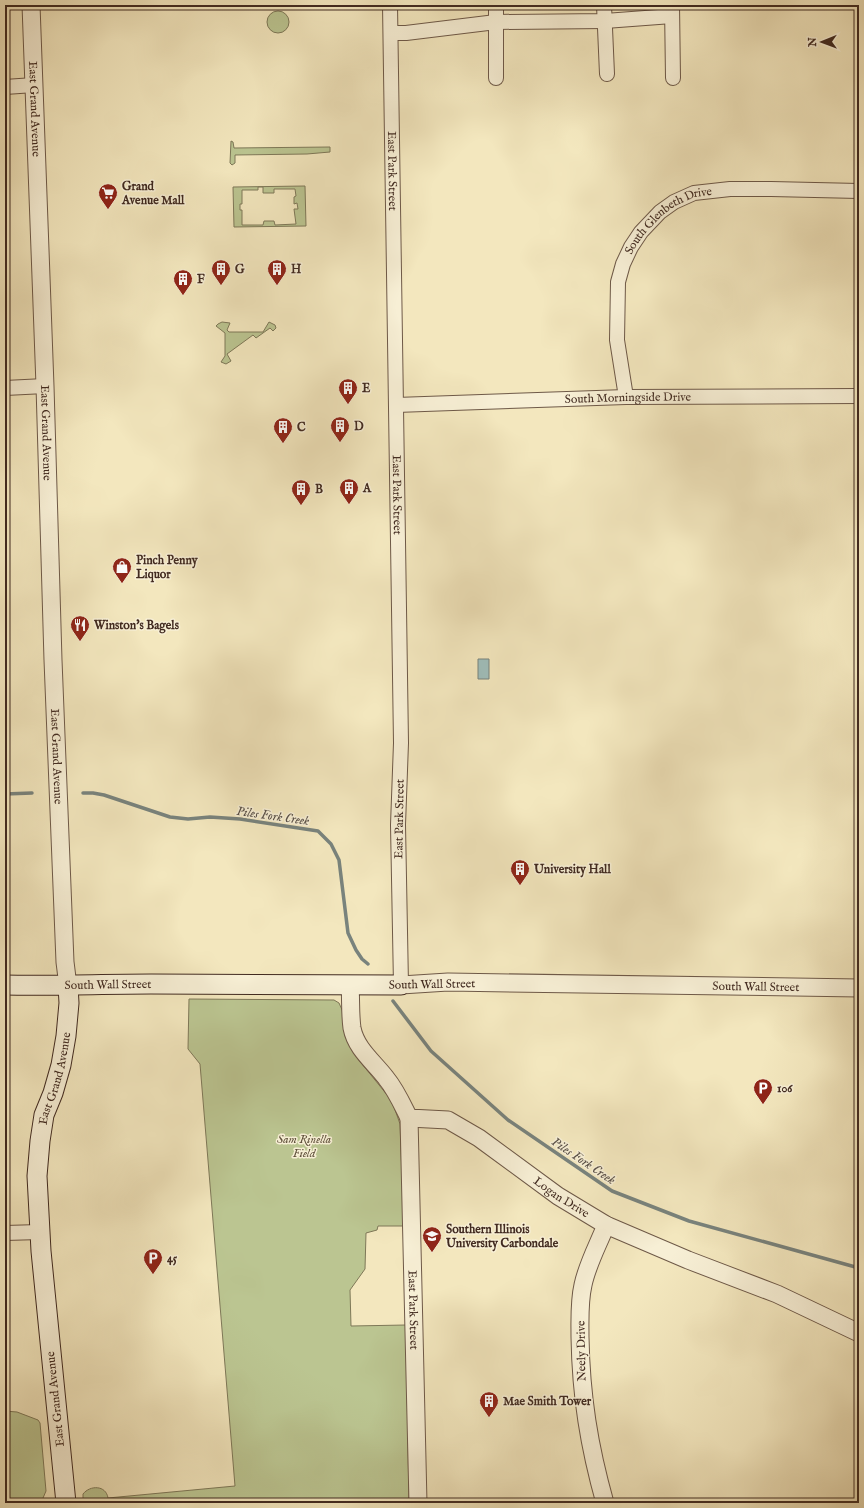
<svg xmlns="http://www.w3.org/2000/svg" width="864" height="1508" viewBox="0 0 864 1508" font-family="'IM FELL English',serif">
  <rect width="100%" height="100%" fill="#f3e7be"/>
  <filter id="stains"><feTurbulence type="fractalNoise" baseFrequency=".005" numOctaves="4"/><feColorMatrix values="0 0 0 0 .2 0 0 0 0 .09 0 0 0 0 .02 0 0 0 .5 -.17"/></filter>
  <radialGradient id="worn" r=".72"><stop offset=".6" stop-color="#630" stop-opacity="0"/><stop offset="1" stop-color="#630" stop-opacity=".3"/></radialGradient>
  <!-- green -->
  <path fill="#bbc591" stroke="#7e7858" fill-rule="evenodd" d="M267 22a11 11 0 1 1 22 0a11 11 0 1 1-22 0Z
    M 231,141 L 233,142 L 234,148 L 330,147 L 330,152 L 307,154 L 235,155 L 235,163 L 232,165 L 230,163 Z
    M 305,186 L 306,226 L 234,227 L 233,187 ZM 258,187 L 263,187 L 263,193 L 274,193 L 274,189 L 295,189 L 296,196 L 294,197 L 294,204 L 297,203 L 298,209 L 294,209 L 296,224 L 275,225 L 274,221 L 264,221 L 263,225 L 242,225 L 242,210 L 240,210 L 240,204 L 242,204 L 242,190 L 258,190 Z
    M 222,322 L 230,323 L 227,330 L 229,332 L 263,332 L 269,322 L 275,325 L 276,328 L 273,331 L 270,328 L 256,338 L 253,335 L 227,354 L 231,361 L 226,364 L 221,362 L 225,356 L 225,333 L 216,326 L 218,324 Z
    M 189,999 L 334,1000 L 339,1003 L 343,1012 L 350,1044 L 358,1059 L 392,1101 L 400,1124 L 404,1226 L 378,1226 L 377,1230 L 366,1233 L 365,1269 L 350,1290 L 351,1326 L 406,1325 L 409,1503 L 83,1503 L 83,1494 C 90,1485 106,1485 108,1498 L 235,1486 L 200,1064 L 188,1049 Z
    M 5,1411 L 17,1412 L 38,1420 L 40,1423 L 46,1491 L 43,1498 L 43,1503 L 5,1503 Z"/>
  <!-- water -->
  <path fill="#9fbebb" stroke="#79837d" d="M 478,659 L 489,659 L 489,679 L 478,679 Z"/>
  <g fill="none" stroke-linecap="round" stroke-linejoin="round">
    <!-- stream -->
    <path stroke="#79837d" stroke-width="3.5" d="M 83,793 L 93,793 L 104,795 L 170,817 L 188,819 L 210,817 L 240,819 L 318,831 L 331,844 L 339,860 L 348,933 L 356,950 L 362,959 L 368,964
      M 5,794 L 32,793
      M 393,1001 L 431,1051 L 508,1120 L 612,1191 L 689,1221 L 859,1268"/>
    <!-- minor casing -->
    <g stroke="#6e5948" stroke-width="16">
      <g id="minor">
        <path id="s1" d="M 390,5 L 401,743 L 398,825 L 401,985"/>
        <path d="M 496,5 L 496,78"/>
        <path d="M 604,5 L 607,74"/>
        <path d="M 672,5 L 673,78"/>
        <path d="M 391,33 L 406,33 L 496,22 L 605,21 L 672,16"/>
        <path d="M 5,87 L 34,85"/>
        <path d="M 5,388 L 45,386"/>
        <path id="s2" d="M 626,397 L 617,340 L 618,282 L 623,264 L 631,247 L 641,232 L 660,212 L 674,202 L 694,193 L 730,189 L 771,189 L 859,191"/>
        <path id="s3" d="M 396,405 L 626,397 L 859,396"/>
        <path d="M 5,1233 L 40,1232"/>
      </g>
    </g>
    <!-- tertiary casing -->
    <g stroke="#6e5948" stroke-width="19">
      <g id="tertiary">
        <path id="s4" d="M 31,5 L 45,386 L 53,660 L 65,962 L 68,986"/>
        <path id="s5" d="M 350,985 C 351,999 350,1014 352,1028 C 356,1049 374,1062 386,1078 C 396,1090 402,1104 409,1118 L 448,1120 L 479,1138 L 558,1196 L 606,1225 L 688,1260 L 777,1294 L 859,1333"/>
        <path id="s6" d="M 401,985 L 448,982 L 859,988"/>
        <path id="s7" d="M 409,1118 L 418,1503"/>
        <path d="M 605,1503 C 589,1446 581,1396 580,1337 C 580,1320 579,1302 583,1285 C 587,1265 598,1245 606,1225"/>
      </g>
    </g>
    <!-- secondary casing -->
    <g stroke="#412a20" stroke-width="21">
      <g id="secondary">
        <path id="s8" d="M 5,985 C 54,986 102,984 151,984 C 234,984 317,985 401,985"/>
        <path id="s9" d="M 66,1503 L 41,1251 L 37,1176 L 40,1141 L 44,1115 L 53,1093 L 61,1065 L 66,1036 L 69,1003 L 68,986"/>
      </g>
    </g>
    <!-- minor -->
    <use href="#minor" stroke="#f7efd5" stroke-width="14"/>
    <!-- tertiary -->
    <use href="#tertiary" stroke="#f7efd5" stroke-width="17"/>
    <!-- secondary -->
    <use href="#secondary" stroke="#f7efd5" stroke-width="19"/>
  </g>
  <!-- icons -->
  <defs>
    <g id="supermarket-pin" transform="scale(1)"><path d="M0 17L-7.5 6A9.5 9.5 0 1 1 7.5 6Z" fill="#8f2418" stroke="#f7efd5"/><path d="M-6-5.5h2.5l.6 2H6L4.5 2H-2.5L-4.4-4H-6ZM-1.5 3.2a1.3 1.3 0 1 0 .1 0ZM3 3.2a1.3 1.3 0 1 0 .1 0Z" fill="#fff"/></g>
    <g id="building-pin" transform="scale(1)"><path d="M0 17L-7.5 6A9.5 9.5 0 1 1 7.5 6Z" fill="#8f2418" stroke="#f7efd5"/><path d="M-4-6H4V6H1V3H-1V6H-4ZM-2.5-4.3h1.7v1.8h-1.7ZM.8-4.3h1.7v1.8H.8ZM-2.5-1h1.7V.8h-1.7ZM.8-1h1.7V.8H.8Z" fill="#fff"/></g>
    <g id="shop-pin" transform="scale(1)"><path d="M0 17L-7.5 6A9.5 9.5 0 1 1 7.5 6Z" fill="#8f2418" stroke="#f7efd5"/><path d="M-5-2.5h2.3a2.7 3.5 0 0 1 5.4 0H5L5.5 6h-11ZM-1.5-2.5h3a1.5 2.3 0 0 0-3 0Z" fill="#fff"/></g>
    <g id="restaurant-pin" transform="scale(1)"><path d="M0 17L-7.5 6A9.5 9.5 0 1 1 7.5 6Z" fill="#8f2418" stroke="#f7efd5"/><path d="M-5-6h1v4h1v-4h1v4h1v-4h1v5L-1.5 .5V6h-2V.5L-5-1ZM5-6V6H3V1.5H1.5Q1.5-4 5-6Z" fill="#fff"/></g>
    <g id="parking-pin" transform="scale(1)"><path d="M0 17L-7.5 6A9.5 9.5 0 1 1 7.5 6Z" fill="#8f2418" stroke="#f7efd5"/><path d="M-3.5-5.5H1a3.5 3.5 0 0 1 0 7H-1V5.5H-3.5ZM-1-3.4V-.6H.8a1.4 1.4 0 0 0 0-2.8Z" fill="#fff"/></g>
    <g id="university-pin" transform="scale(1)"><path d="M0 17L-7.5 6A9.5 9.5 0 1 1 7.5 6Z" fill="#8f2418" stroke="#f7efd5"/><path d="M0-5L7-2L0 1L-7-2ZM-4 1L0 2.5L4 1V4Q0 6-4 4Z" fill="#fff"/></g>
  </defs>
  <g fill-rule="evenodd">
    <use href="#supermarket-pin" x="108" y="193"/>
    <use href="#building-pin" x="221" y="269"/>
    <use href="#building-pin" x="277" y="269"/>
    <use href="#building-pin" x="183" y="279"/>
    <use href="#building-pin" x="348" y="388"/>
    <use href="#building-pin" x="340" y="426"/>
    <use href="#building-pin" x="283" y="427"/>
    <use href="#building-pin" x="349" y="488"/>
    <use href="#building-pin" x="301" y="489"/>
    <use href="#shop-pin" x="122" y="567"/>
    <use href="#restaurant-pin" x="80" y="625"/>
    <use href="#building-pin" x="520" y="869"/>
    <use href="#parking-pin" x="763" y="1088"/>
    <use href="#university-pin" x="432" y="1236"/>
    <use href="#parking-pin" x="153" y="1258"/>
    <use href="#building-pin" x="489" y="1401"/>
  </g>
  <g text-anchor="middle" stroke-width="3" stroke-linejoin="round" paint-order="stroke">
    <!-- street labels -->
    <g font-size="12" fill="#412a20" stroke="#f7efd5">
      <text dy="4" stroke="none"><textPath href="#s4" startOffset="104">East Grand Avenue</textPath></text>
      <text dy="4" stroke="none"><textPath href="#s1" startOffset="166">East Park Street</textPath></text>
      <text dy="4" stroke="none"><textPath href="#s2" startOffset="201">South Glenbeth Drive</textPath></text>
      <text dy="4" stroke="none"><textPath href="#s3" startOffset="232">South Morningside Drive</textPath></text>
      <text dy="4" stroke="none"><textPath href="#s4" startOffset="428">East Grand Avenue</textPath></text>
      <text dy="4" stroke="none"><textPath href="#s1" startOffset="490">East Park Street</textPath></text>
      <text dy="4" stroke="none"><textPath href="#s4" startOffset="752">East Grand Avenue</textPath></text>
      <text transform="translate(399 819) rotate(-89)" y="4">East Park Street</text>
      <text transform="translate(432 984) rotate(-1)" y="4">South Wall Street</text>
      <text dy="4" stroke="none"><textPath href="#s8" startOffset="103">South Wall Street</textPath></text>
      <text dy="4" stroke="none"><textPath href="#s6" startOffset="355">South Wall Street</textPath></text>
      <text dy="4" stroke="none"><textPath href="#s9" startOffset="428">East Grand Avenue</textPath></text>
      <text dy="4" stroke="none"><textPath href="#s5" startOffset="327">Logan Drive</textPath></text>
      <text dy="4" stroke="none"><textPath href="#s7" startOffset="192">East Park Street</textPath></text>
      <text transform="translate(581 1351) rotate(-91)" y="4">Neely Drive</text>
      <text transform="translate(55 1399) rotate(-96)" y="4">East Grand Avenue</text>
    </g>
    <!-- poi labels -->
    <g font-size="12" font-weight="bold" fill="#412a20" stroke="#f7efd5" text-anchor="start">
      <text x="122" y="190">Grand<tspan x="122" dy="14">Avenue Mall</tspan></text>
      <text x="235" y="273">G</text>
      <text x="291" y="273">H</text>
      <text x="197" y="283">F</text>
      <text x="362" y="392">E</text>
      <text x="354" y="430">D</text>
      <text x="297" y="431">C</text>
      <text x="363" y="492">A</text>
      <text x="315" y="493">B</text>
      <text x="136" y="564">Pinch Penny<tspan x="136" dy="14">Liquor</tspan></text>
      <text x="94" y="629">Winston's Bagels</text>
      <text x="534" y="873">University Hall</text>
      <text x="777" y="1092">106</text>
      <text x="446" y="1233">Southern Illinois<tspan x="446" dy="14">University Carbondale</tspan></text>
      <text x="167" y="1262">45</text>
      <text x="503" y="1405">Mae Smith Tower</text>
    </g>
    <!-- park labels -->
    <g font-size="12" font-style="italic" fill="#60513c" stroke="#f7efd5">
      <text x="304" y="1143">Sam Rinella<tspan x="304" dy="14">Field</tspan></text>
    </g>
    <!-- water labels -->
    <g font-size="13" font-style="italic" fill="#584f47" stroke="#f7efd5">
      <text transform="translate(273 815) rotate(8)" y="5">Piles Fork Creek</text>
      <text transform="translate(584 1160) rotate(34)" y="5">Piles Fork Creek</text>
    </g>
  </g>
  <!-- margin -->
  <rect width="864" height="1508" fill="none" stroke="#f3e7be" stroke-width="20"/>
  <rect x="6" y="6" width="852" height="1496" fill="none" stroke="#412a20" stroke-width="2"/>
  <rect x="10" y="10" width="844" height="1488" fill="none" stroke="#412a20"/>
  <!-- north arrow -->
  <g transform="translate(822 42) rotate(269)" stroke="#f7efd5" stroke-width="3" paint-order="stroke">
  <path d="M0-3L7 15L0 10L-7 15Z" fill="#412a20"/>
  <text y="-6" font-size="11" font-weight="bold" text-anchor="middle" fill="#412a20">N</text>
  </g>
  <rect width="100%" height="100%" filter="url(#stains)"/>
  <rect width="100%" height="100%" fill="url(#worn)"/>
</svg>
